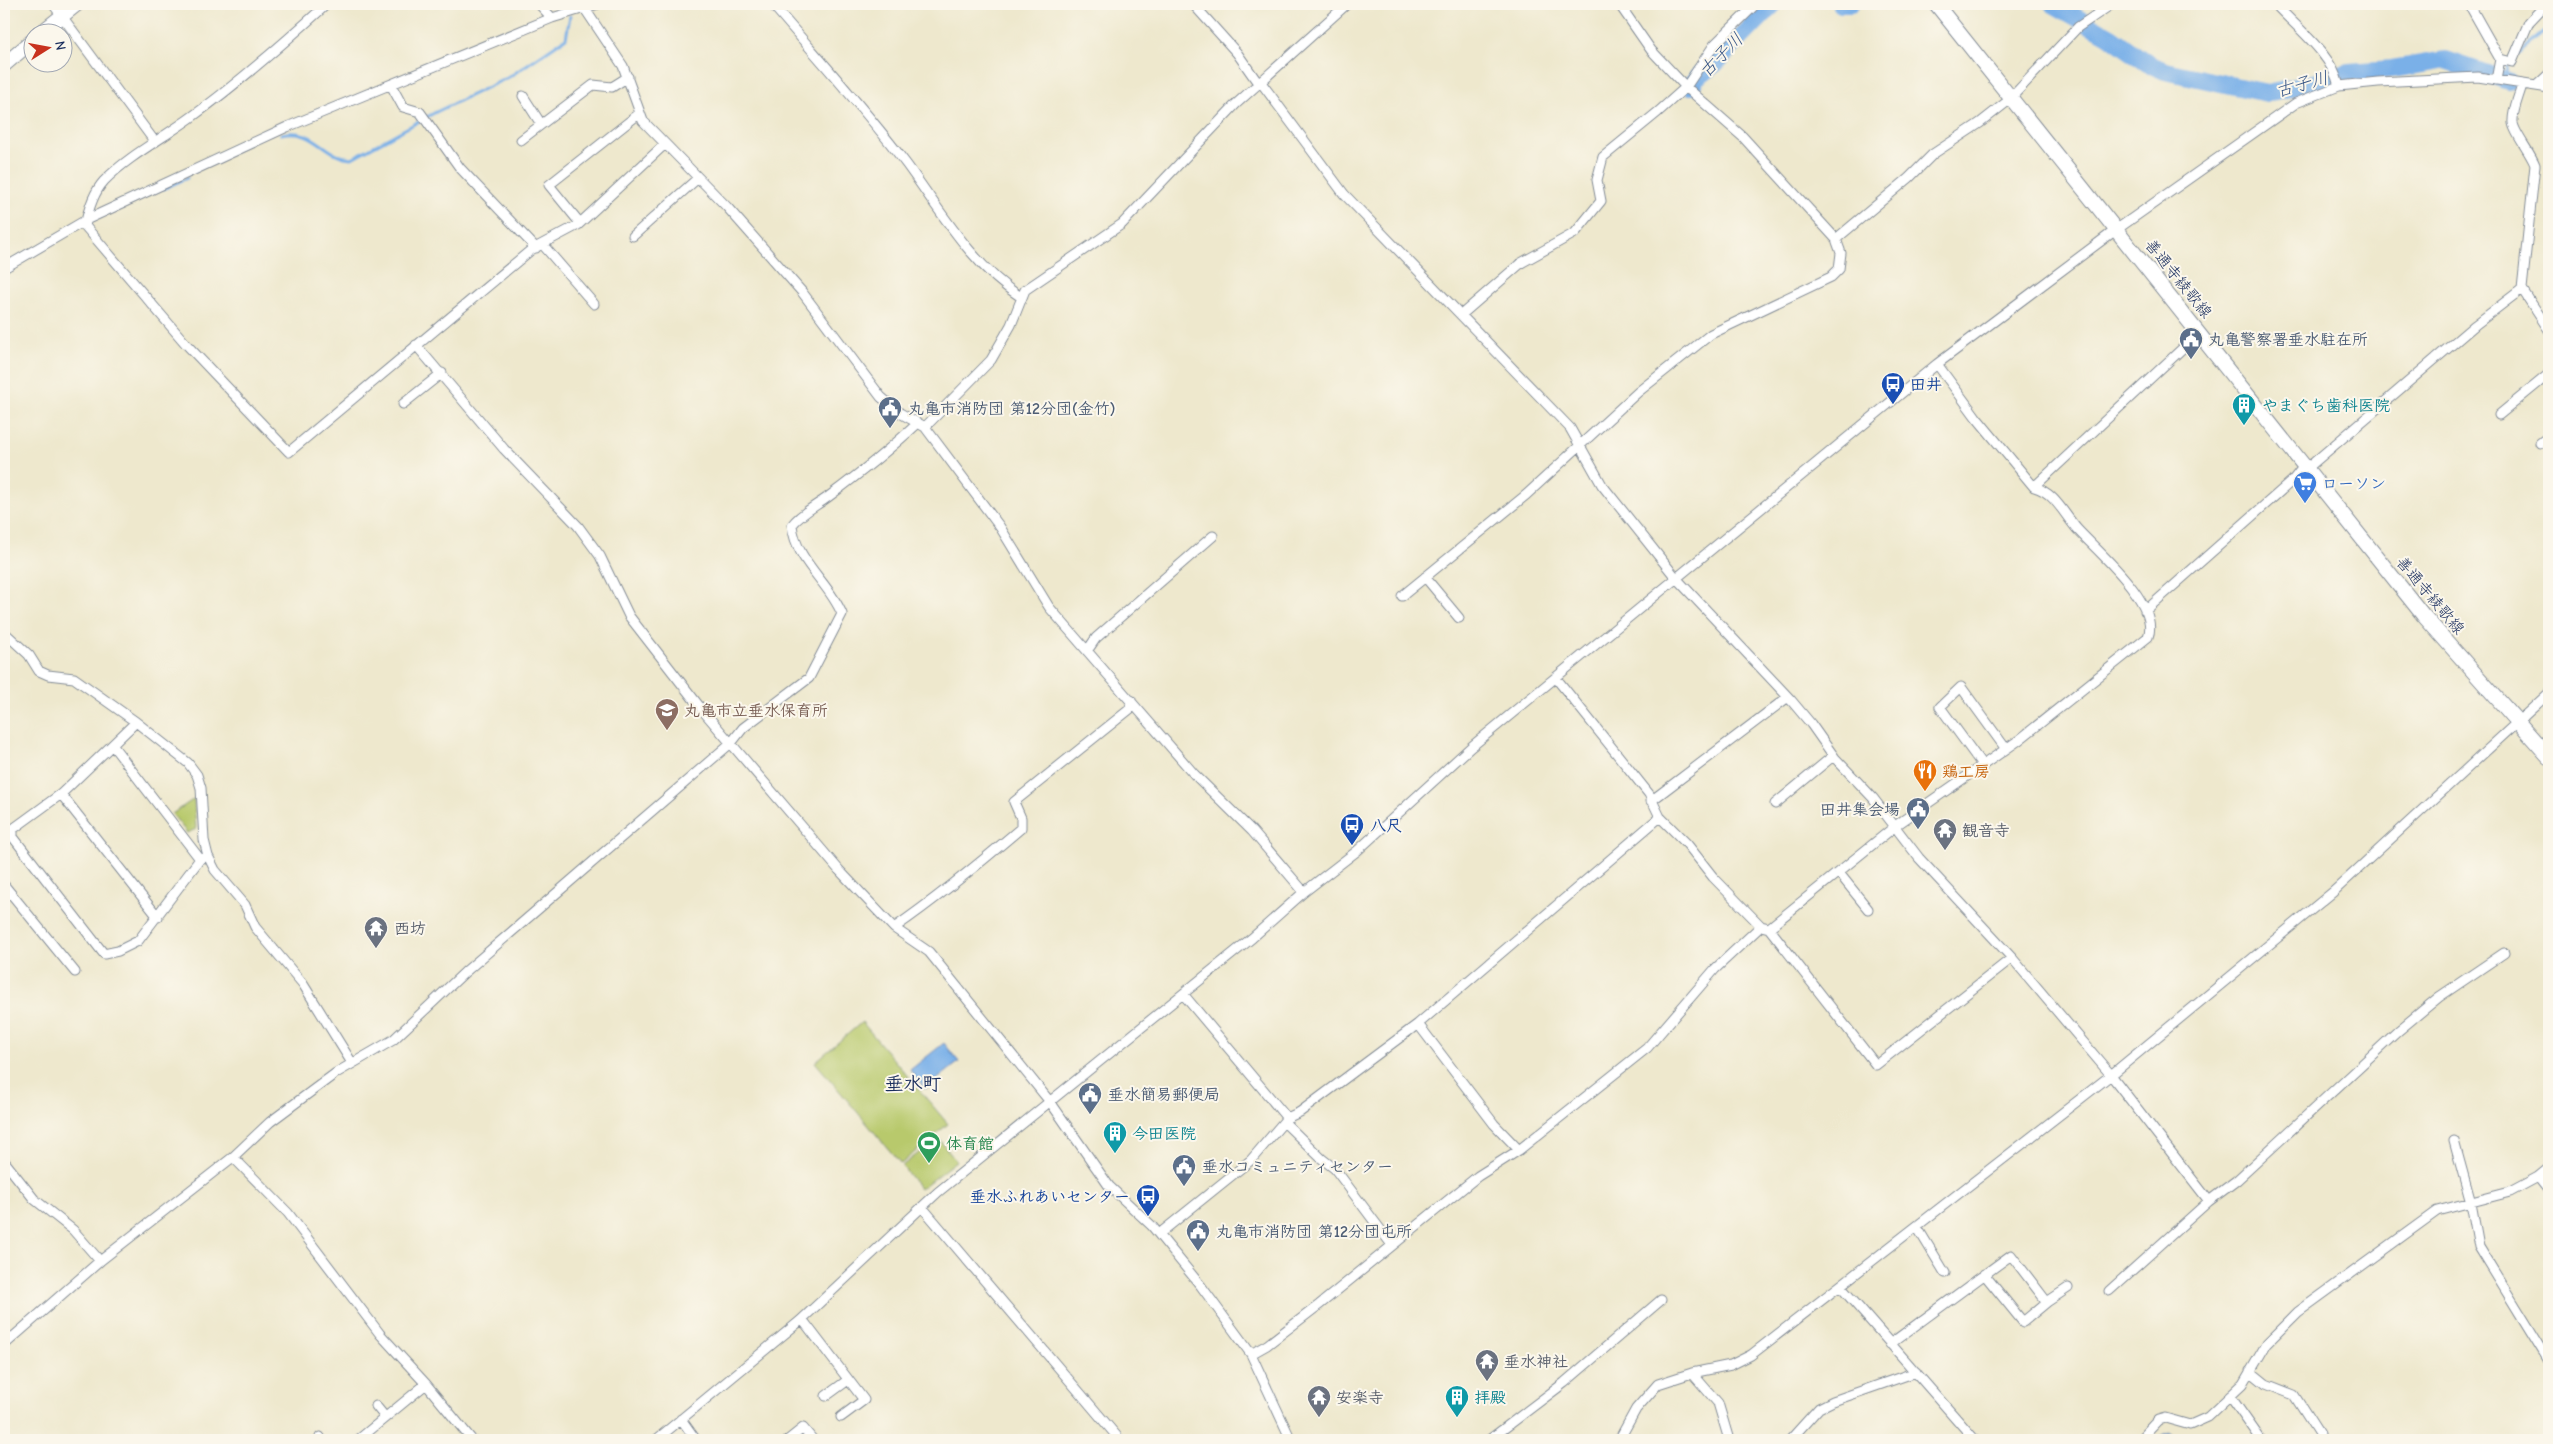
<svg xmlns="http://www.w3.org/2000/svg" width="2553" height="1444" viewBox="0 0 2553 1444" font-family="'Comic Neue','Klee One',sans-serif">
  <rect width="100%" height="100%" fill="#fbf7ec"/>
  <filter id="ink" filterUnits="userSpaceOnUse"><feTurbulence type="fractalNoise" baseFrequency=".02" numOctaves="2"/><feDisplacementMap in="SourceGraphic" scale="10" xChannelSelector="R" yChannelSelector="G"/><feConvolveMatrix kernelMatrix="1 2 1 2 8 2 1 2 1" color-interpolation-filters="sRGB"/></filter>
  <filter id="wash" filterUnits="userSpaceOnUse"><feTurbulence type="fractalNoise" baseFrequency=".0096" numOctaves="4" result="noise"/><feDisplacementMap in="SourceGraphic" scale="20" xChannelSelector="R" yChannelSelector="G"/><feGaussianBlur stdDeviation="1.12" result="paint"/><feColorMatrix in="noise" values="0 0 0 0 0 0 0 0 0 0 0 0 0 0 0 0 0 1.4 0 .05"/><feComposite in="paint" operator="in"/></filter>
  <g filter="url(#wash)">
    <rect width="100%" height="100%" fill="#eee8cd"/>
    <!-- green -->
    <path fill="#b8c96c" stroke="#6a7c65" d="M 194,799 L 196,829 L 187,833 L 172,814 Z
      M 862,1022 L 948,1124 L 901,1164 L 815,1062 Z
      M 938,1138 L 956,1161 L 920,1189 L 902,1166 Z"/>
    <!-- water -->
    <path fill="#7ab0e8" stroke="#4a70a3" d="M 944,1043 L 959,1062 L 925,1089 L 910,1070 Z
      M 2165,1434 L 2171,1434 L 2178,1440 L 2155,1440 Z"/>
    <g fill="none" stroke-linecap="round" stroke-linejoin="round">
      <!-- stream -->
      <path stroke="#7ab0e8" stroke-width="3" d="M 2518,53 L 2549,28
        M 2506,63 L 2507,81
        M 281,134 C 316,126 323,157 352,158 L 436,112 L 509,77 L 566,38 L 570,16
        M 163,189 L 187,178"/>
      <!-- river -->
      <path stroke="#7ab0e8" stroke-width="18" d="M 1841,4 L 1851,4
        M 2053,4 L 2111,37 L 2147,63 L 2165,71 L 2267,93 L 2314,83 L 2348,72 L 2392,69 L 2446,60 L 2508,81
        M 1691,86 L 1697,77 L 1715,64 L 1774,4"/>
    </g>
  </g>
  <g filter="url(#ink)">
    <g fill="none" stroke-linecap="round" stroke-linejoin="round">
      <!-- minor casing -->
      <g stroke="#848c96" stroke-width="11">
        <path id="minor" d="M 53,4 L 155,142
          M 327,4 C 284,43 240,82 193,116 C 165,137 128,156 104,181 C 93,193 88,211 85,226 L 186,344 L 289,452 L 531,250 L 578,225 L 665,144
          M 539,4 L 552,18
          M 772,4 C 817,57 865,109 907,165 C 940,210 973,267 1021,297
          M 1193,4 L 1237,53 L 1258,83
          M 2275,4 C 2297,28 2332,54 2339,86
          M 2469,4 L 2500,59 L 2496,80
          M 585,9 L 623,66 L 643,121 L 727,207 L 802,292 L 881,397 L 900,413 L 925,427 L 1000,527 L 1049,607 L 1194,774 L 1252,831 L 1304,892
          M 2500,59 L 2512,62 L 2529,22 L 2546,4
          M 1260,81 L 1344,194 L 1570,428 L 1602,485 L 1677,579 L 1790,699 L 1811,724 L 1835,758 L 1873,798 L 1919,858 L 2012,958 L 2111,1075 L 2209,1201
          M 391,85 L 403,107 L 420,112 L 460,168 L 536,248
          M 2522,85 C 2519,97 2512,110 2513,123 C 2514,133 2531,153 2535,165 L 2522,289 L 2549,330
          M 2536,86 L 2549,74
          M 523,96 L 541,124
          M 521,140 L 593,85 L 612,87 L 628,77
          M 580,223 L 549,185 L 640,113
          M 633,236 L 698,178
          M 1836,239 L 1909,178 L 1933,154 L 1980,123 L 2008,101 L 2078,27 L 2112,4
          M 543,245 L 594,304
          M 4,268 L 86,220 L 287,127 L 552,18 L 598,4
          M 1461,315 L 1521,263 L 1575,233 L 1601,201 L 1597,180 L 1603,157 L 1658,112 L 1686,87 L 1714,45 L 1756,4
          M 416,345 L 504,449 L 578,526 L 600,556 L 629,616 L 699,706 L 839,870 L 894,928 L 929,952 L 1051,1103 L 1109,1186 L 1152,1226 L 1201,1286 L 1251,1354 L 1291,1440
          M 403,404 L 442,373
          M 2499,415 L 2549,374
          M 925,427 L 991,360 L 1011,325 L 1025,290 L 1122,224 L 1236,104 L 1347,4
          M 2540,443 L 2549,436
          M 2034,487 L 2200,332
          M 1425,577 L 1459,618
          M 1402,596 L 1526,495 L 1638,392 L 1711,334 L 1831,277 L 1839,269 L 1841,253 L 1836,239 L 1743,137 L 1686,87 L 1651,50 L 1619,4
          M 2145,611 L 2293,480 L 2304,466 L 2311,465 L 2475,325 L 2522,289
          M 4,632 L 29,655 L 39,671 L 48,675 L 74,678 L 136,722 L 188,763 L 197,775 L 201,788 L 204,840 L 208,856 L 215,870 L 245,905 L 255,927 L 303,984 L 352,1063
          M 1087,651 L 1096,638 L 1213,536
          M 1556,678 L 1649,794 L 1660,817 L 1687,844 L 1713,877 L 1761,926 L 1769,928 L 1876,1065 L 2012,958
          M 136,722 L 61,794 L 13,829 L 13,837 L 104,954 L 118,951 L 138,941 L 200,859 L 208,856
          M 113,746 L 200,859
          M 1983,766 L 1940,707 L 1961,687 L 2006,749
          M 61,794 L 158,917
          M 1651,801 L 1788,697
          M 1775,804 L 1833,756
          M 1839,873 L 1868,909
          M 4,885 L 75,972
          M 894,928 C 939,897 980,863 1021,828 L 1021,818 L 1014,802 L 1130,709 L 1131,700
          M 1769,928 L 1898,824 L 2019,740 L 2148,637 C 2161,604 2096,550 2077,529 C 2064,514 2054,492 2034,487 L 1976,417 L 1937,364
          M 1183,994 L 1287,1118
          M 1418,1024 L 1494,1124 L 1519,1150
          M 1284,1122 L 1321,1158 L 1335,1169 L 1392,1245
          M 2454,1141 L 2471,1203 L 2479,1247 L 2549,1361
          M 233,1157 L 288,1213 L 380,1334 L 426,1384 L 472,1440
          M 4,1161 L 34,1199 L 73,1230 L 100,1261
          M 2538,1177 L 2549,1191
          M 922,1207 L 1120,1440
          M 1917,1227 L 1945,1273
          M 1159,1234 L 1251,1160 L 1287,1118 L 1300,1112 L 1418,1024 L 1660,817
          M 1840,1286 L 1975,1440
          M 2109,1291 L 2209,1201 L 2237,1180 L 2398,1031 L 2439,997 L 2504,953
          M 2047,1302 L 2068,1288
          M 802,1319 L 864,1400 L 841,1417
          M 1890,1344 L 2011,1255 L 2047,1302 L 2023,1322 L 1984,1274
          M 4,1345 L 100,1261 L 233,1157 L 270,1122 L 336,1073 L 393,1040 L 465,972 L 732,742 L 743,728 L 809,678 L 842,614 C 829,582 796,562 792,525 C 801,513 816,506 828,497 C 859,474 889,450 917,424
          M 1251,1354 L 1267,1345 L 1319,1305 L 1478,1176 L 1519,1150 L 1647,1048 L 1715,969 L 1761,926
          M 2250,1371 L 2266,1384 L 2294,1395 L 2319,1434
          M 1692,1373 L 1718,1403 L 1729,1440
          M 826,1396 L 848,1380
          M 2230,1396 L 2261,1440
          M 376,1406 L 385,1417
          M 681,1419 L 696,1440
          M 320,1437 L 322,1440
          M 358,1440 L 426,1384
          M 656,1440 L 800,1321 L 938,1192 L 1252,938 L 1304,892 L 1357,851 L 1471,747 L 1937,364 L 2113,232 L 2296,103 L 2339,86 L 2378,82 L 2478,77 L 2549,88
          M 788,1440 L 803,1428 L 813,1440
          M 1489,1440 L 1564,1383 L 1661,1300
          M 1619,1440 L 1636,1409 L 1658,1384 L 1692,1373 L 1731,1365 L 1751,1355 L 2111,1075 L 2333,892 L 2549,693
          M 1790,1440 L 1819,1408 L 1833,1401 L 1916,1372
          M 2139,1440 L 2158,1420 L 2165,1418 L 2190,1425 L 2208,1417 L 2243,1384 L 2267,1343 L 2298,1312 L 2437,1211 L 2510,1192 L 2538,1177 L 2549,1168"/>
      </g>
      <!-- primary casing -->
      <g stroke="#848c96" stroke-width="16">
        <path id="primary" d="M 1936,4 L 2423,615 L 2549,757
          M 42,32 L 77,4
          M 4,65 L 32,41"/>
      </g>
      <!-- minor -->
      <use href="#minor" stroke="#fff" stroke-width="9"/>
      <!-- primary -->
      <use href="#primary" stroke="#fff" stroke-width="14"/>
    </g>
  </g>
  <!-- icons -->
  <defs>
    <g id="civic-pin" transform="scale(1.25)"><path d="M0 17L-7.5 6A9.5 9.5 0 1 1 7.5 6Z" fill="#5c6f8a" stroke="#fbf7ec"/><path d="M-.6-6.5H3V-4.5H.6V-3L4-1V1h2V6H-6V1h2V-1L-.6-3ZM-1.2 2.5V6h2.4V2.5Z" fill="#fff"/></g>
    <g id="bus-pin" transform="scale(1.25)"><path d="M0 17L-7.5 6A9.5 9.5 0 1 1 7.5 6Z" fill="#1a4fb4" stroke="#fbf7ec"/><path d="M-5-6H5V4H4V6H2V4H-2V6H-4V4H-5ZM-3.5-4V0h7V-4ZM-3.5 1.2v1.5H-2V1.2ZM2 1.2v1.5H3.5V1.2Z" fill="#fff"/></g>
    <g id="building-pin" transform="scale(1.25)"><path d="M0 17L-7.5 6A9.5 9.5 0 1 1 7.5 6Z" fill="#0f9aa8" stroke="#fbf7ec"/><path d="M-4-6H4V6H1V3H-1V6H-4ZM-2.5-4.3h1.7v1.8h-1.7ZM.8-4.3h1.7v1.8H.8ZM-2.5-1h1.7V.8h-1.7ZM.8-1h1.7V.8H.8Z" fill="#fff"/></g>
    <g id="supermarket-pin" transform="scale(1.25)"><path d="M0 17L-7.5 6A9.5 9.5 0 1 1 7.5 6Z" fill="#3f7fe0" stroke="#fbf7ec"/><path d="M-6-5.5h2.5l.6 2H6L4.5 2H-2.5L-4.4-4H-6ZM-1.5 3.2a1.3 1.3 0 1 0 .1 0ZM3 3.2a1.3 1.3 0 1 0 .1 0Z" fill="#fff"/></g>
    <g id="school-pin" transform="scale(1.25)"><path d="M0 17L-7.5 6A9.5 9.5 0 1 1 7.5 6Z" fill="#8d6e63" stroke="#fbf7ec"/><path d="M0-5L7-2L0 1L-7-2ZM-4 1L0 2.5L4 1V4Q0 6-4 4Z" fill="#fff"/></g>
    <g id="restaurant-pin" transform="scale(1.25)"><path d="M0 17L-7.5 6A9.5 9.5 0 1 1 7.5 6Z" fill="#e8710a" stroke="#fbf7ec"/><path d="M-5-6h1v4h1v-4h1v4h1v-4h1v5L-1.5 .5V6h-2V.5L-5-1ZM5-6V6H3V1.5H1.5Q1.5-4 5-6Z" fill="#fff"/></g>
    <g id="temple-pin" transform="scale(1.25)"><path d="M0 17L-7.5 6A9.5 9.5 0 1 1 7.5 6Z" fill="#6b7280" stroke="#fbf7ec"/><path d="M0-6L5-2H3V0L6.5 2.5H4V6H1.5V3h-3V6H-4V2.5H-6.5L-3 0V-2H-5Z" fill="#fff"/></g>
    <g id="stadium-pin" transform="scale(1.25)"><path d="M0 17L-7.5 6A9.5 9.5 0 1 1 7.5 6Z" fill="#2e9e5b" stroke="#fbf7ec"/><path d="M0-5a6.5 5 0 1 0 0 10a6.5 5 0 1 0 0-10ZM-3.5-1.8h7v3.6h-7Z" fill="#fff"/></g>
  </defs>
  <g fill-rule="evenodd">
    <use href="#civic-pin" x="2191" y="339"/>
    <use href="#bus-pin" x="1893" y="384"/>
    <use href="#building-pin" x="2244" y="405"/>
    <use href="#civic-pin" x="890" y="408"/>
    <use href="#supermarket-pin" x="2305" y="483"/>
    <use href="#school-pin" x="667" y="710"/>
    <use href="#restaurant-pin" x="1925" y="771"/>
    <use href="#civic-pin" x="1918" y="809"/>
    <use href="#bus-pin" x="1352" y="825"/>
    <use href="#temple-pin" x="1945" y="830"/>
    <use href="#temple-pin" x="376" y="928"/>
    <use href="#civic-pin" x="1090" y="1094"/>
    <use href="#building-pin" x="1115" y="1133"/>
    <use href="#stadium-pin" x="929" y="1143"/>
    <use href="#civic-pin" x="1184" y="1166"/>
    <use href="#bus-pin" x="1148" y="1196"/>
    <use href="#civic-pin" x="1198" y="1231"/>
    <use href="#temple-pin" x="1487" y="1361"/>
    <use href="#temple-pin" x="1319" y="1397"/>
    <use href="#building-pin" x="1457" y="1397"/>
  </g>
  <g text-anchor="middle" stroke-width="4" stroke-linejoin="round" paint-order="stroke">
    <!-- street labels -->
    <g font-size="16" fill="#1b2f5e" stroke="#fbf7ec">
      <text transform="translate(2179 278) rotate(51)" y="6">善通寺綾歌線</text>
      <text transform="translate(2431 595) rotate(50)" y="6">善通寺綾歌線</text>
    </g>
    <!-- service labels -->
    <g font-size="16" font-weight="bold" fill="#4e5e75" stroke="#fbf7ec" text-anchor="start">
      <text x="2208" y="345">丸亀警察署垂水駐在所</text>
      <text x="908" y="414">丸亀市消防団 第12分団(金竹)</text>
      <text x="1900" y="815" text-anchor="end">田井集会場</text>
      <text x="1108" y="1100">垂水簡易郵便局</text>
      <text x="1202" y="1172">垂水コミュニティセンター</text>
      <text x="1216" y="1237">丸亀市消防団 第12分団屯所</text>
    </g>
    <!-- transit labels -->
    <g font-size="16" font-weight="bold" fill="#164399" stroke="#fbf7ec" text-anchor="start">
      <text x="1910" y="390">田井</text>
      <text x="1370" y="831">八尺</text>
      <text x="1130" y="1202" text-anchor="end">垂水ふれあいセンター</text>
    </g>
    <!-- culture labels -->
    <g font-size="16" font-weight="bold" fill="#0d838f" stroke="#fbf7ec" text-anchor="start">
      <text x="2262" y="411">やまぐち歯科医院</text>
      <text x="1132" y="1139">今田医院</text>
      <text x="1474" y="1403">拝殿</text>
    </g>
    <!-- shop labels -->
    <g font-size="16" font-weight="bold" fill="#366cbe" stroke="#fbf7ec" text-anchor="start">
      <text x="2322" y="489">ローソン</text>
    </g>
    <!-- education labels -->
    <g font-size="16" font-weight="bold" fill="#785e54" stroke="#fbf7ec" text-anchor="start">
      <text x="684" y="716">丸亀市立垂水保育所</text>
    </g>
    <!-- food labels -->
    <g font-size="16" font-weight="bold" fill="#c56008" stroke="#fbf7ec" text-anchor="start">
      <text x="1942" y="777">鶏工房</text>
    </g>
    <!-- worship labels -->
    <g font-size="16" font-weight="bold" fill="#5b616d" stroke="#fbf7ec" text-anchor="start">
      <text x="1962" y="836">観音寺</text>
      <text x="394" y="934">西坊</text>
      <text x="1504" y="1367">垂水神社</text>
      <text x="1336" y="1403">安楽寺</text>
    </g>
    <!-- leisure labels -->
    <g font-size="16" font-weight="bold" fill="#27864d" stroke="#fbf7ec" text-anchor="start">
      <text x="946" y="1149">体育館</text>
    </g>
    <!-- water labels -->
    <g font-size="18" font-style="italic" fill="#385687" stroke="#fbf7ec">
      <text transform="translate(1721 55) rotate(-45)" y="6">古子川</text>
      <text transform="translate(2302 84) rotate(-15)" y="6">古子川</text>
    </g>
    <!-- quarter labels -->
    <g font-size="19" font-weight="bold" fill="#1b2f5e" stroke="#fbf7ec">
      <text x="913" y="1090">垂水町</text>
    </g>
  </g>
  <!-- margin -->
  <rect width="2553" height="1444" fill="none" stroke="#fbf7ec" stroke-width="20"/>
  <!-- north arrow -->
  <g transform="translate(48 48) rotate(79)"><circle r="24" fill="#fbf7ec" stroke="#a1a7b3"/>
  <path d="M0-4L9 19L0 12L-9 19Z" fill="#c8321e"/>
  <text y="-8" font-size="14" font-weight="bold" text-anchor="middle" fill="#1b2f5e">N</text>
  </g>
</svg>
